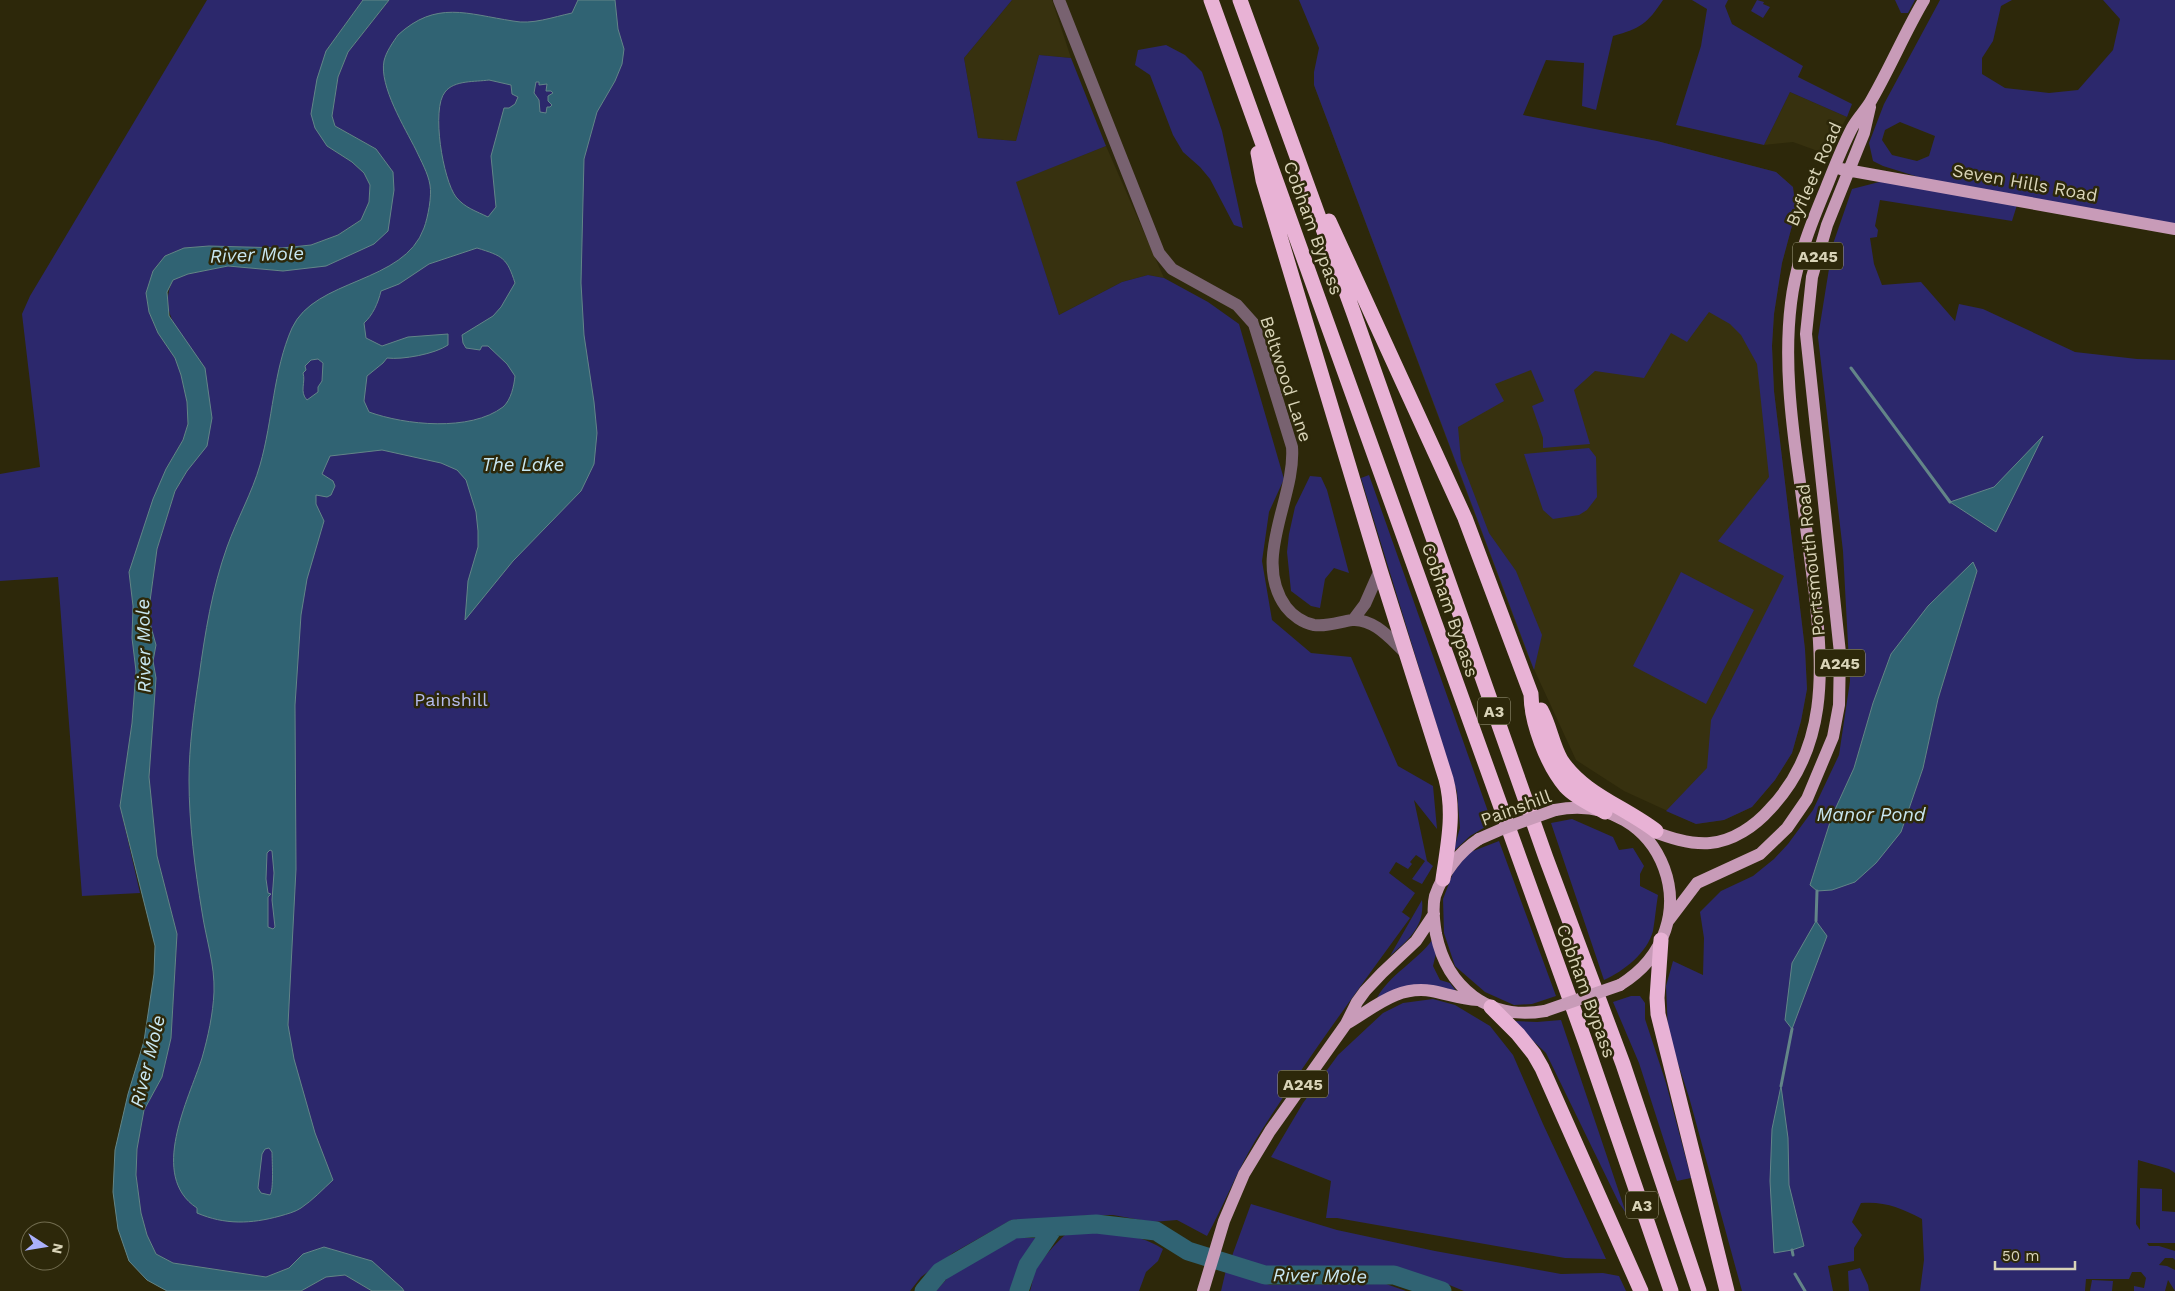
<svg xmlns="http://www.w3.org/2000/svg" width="2175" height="1291" viewBox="0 0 2175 1291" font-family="'Work Sans',sans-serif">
  <rect width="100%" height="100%" fill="#2d280a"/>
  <!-- built -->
  <path fill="#37310f" d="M 1012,0 L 1052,0 L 1071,58 L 1039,55 L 1016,141 L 978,138 L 964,58 Z
    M 1314,72 L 1327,79 L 1657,141 L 1776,172 L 1793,187 L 1796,211 L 1782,263 L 1774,314 L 1772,346 L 1774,391 L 1805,649 L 1807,689 L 1801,721 L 1792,753 L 1775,780 L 1752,807 L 1724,820 L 1696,824 L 1624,791 L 1576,760 L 1527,654 L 1314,85 Z
    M 1790,92 L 1847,117 L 1826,154 L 1793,142 L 1764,145 Z
    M 1106,146 L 1164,278 L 1148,275 L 1122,282 L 1059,315 L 1015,182 Z"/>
  <!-- green -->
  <path fill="#2c286c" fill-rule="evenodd" d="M 207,0 L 363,0 L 326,51 L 327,146 L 352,162 L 364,173 L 370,185 L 369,202 L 361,220 L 338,235 L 311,245 L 282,248 L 209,246 L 184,248 L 165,256 L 153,271 L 146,293 L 149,312 L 158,333 L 175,358 L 181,375 L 187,402 L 188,424 L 183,440 L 166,469 L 129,572 L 133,606 L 132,638 L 136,671 L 132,723 L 120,806 L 140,893 L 82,896 L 58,577 L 0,581 L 0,474 L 40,467 L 22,314 L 30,296 Z
    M 389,0 L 1012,0 L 964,58 L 978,138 L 1016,141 L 1039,55 L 1071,58 L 1106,146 L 1016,182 L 1059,315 L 1122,282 L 1148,275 L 1164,278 L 1208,302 L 1239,324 L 1284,479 L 1269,512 L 1262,561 L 1272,620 L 1311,653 L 1351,657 L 1398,766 L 1433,786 L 1437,829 L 1414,800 L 1427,861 L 1433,866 L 1422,884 L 1412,879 L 1425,861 L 1416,855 L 1410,862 L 1412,864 L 1408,869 L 1396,862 L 1389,873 L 1415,893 L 1402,912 L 1399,910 L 1410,918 C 1357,991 1303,1064 1255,1141 C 1237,1171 1224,1205 1207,1236 L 1177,1220 L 1152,1222 L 1113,1215 L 1090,1215 L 1053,1219 L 1011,1220 L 953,1253 L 921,1277 L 910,1291 L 404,1291 L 402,1288 L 303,1254 L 289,1268 L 266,1277 L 173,1263 L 156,1254 L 147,1235 L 141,1213 L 136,1175 L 137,1149 L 144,1110 L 162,1077 L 171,1038 L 177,934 L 157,856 L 149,777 L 156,678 L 153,662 L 156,645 L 148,617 L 157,549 L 175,491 L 187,471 L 205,368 C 185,340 156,314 173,280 L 188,274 L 228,266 L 283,271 L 374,244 L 376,149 L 335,126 L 332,116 L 338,77 L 348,52 Z
    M 1299,0 L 1663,0 C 1647,24 1641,28 1613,36 L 1596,110 L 1582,106 L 1584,63 L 1546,60 L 1523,115 L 1657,141 L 1776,172 L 1793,187 L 1796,211 L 1782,263 L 1774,314 L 1772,346 L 1774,391 L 1805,649 L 1807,689 L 1801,721 L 1792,753 L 1775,780 L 1752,807 L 1724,820 L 1696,824 L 1666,811 L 1707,768 L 1711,720 L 1784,576 L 1718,541 L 1769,477 L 1757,364 L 1741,335 L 1730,324 L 1709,312 L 1687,342 L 1671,333 L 1644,378 L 1595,371 L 1574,390 L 1590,444 L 1543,448 L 1543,438 L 1532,406 L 1544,401 L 1531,370 L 1495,384 L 1504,401 L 1458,427 L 1461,460 L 1489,533 L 1516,571 L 1542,635 L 1534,670 L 1314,85 L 1314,72 L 1319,48 Z
    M 1692,0 L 1728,0 L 1725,6 L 1732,24 L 1803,66 L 1798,77 L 1852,104 L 1847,117 L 1790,92 L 1764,145 L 1676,125 L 1701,46 L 1707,9 Z
    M 1757,0 L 1764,2 L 1763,4 L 1770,7 L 1763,18 L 1751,11 Z
    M 1895,0 L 1915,0 L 1908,13 L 1901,13 Z
    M 1940,0 L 2012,0 L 2001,6 L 1993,41 L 1982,58 L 1982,74 L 2005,88 L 2049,93 L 2078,90 L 2113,50 L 2120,19 L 2103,0 L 2175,0 L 2175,224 L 1944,185 L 1883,166 L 1873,161 L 1869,143 L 1884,104 ZM 1900,122 L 1935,136 L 1929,156 L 1917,161 L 1892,155 L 1882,140 L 1885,130 Z
    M 1166,45 L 1185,55 L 1202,72 L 1222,131 L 1243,228 L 1234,225 L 1210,179 L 1200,167 L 1183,152 L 1173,135 L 1150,75 L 1135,65 L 1138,50 Z
    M 1883,181 L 2017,205 L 2012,221 L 1880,200 L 1875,226 L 1878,230 L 1877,237 L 1870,238 L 1874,264 L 1882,285 L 1921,282 L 1955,321 L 1959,304 L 1983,309 L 2075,352 L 2137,359 L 2175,360 L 2175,1173 L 2169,1169 L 2138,1160 L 2136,1224 L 2140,1230 L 2140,1188 L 2162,1189 L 2162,1211 L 2175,1212 L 2175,1243 L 2147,1243 L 2149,1246 L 2159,1246 L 2175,1251 L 2175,1260 L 2173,1258 L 2165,1258 L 2159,1265 L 2167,1266 L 2175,1270 L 2175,1291 L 2168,1280 L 2165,1291 L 2134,1291 L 2134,1286 L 2144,1288 L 2146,1278 L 2141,1272 L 2132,1272 L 2129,1279 L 2086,1279 L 2085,1291 L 1920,1291 L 1924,1260 L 1922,1219 C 1902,1208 1884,1201 1861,1203 L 1852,1222 L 1862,1235 L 1854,1248 L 1854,1261 L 1828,1266 L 1833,1291 L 1742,1291 L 1689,1097 L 1668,1033 L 1666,986 L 1673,961 L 1703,975 L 1704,938 L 1700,912 L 1721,891 L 1753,876 L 1774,859 L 1788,844 L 1813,810 L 1839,755 L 1850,681 L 1843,551 L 1818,337 L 1833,244 L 1852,189 ZM 1977,571 L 1938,699 L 1923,768 L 1901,832 L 1817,891 L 1810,885 L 1832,816 L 1854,768 L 1873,703 L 1891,654 Z
    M 1589,448 L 1596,457 L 1597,497 L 1587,510 L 1579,515 L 1553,519 L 1543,510 L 1524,454 Z
    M 1369,475 L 1491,820 L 1487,821 L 1487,826 L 1470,836 L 1453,852 L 1460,828 L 1457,792 L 1361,478 Z
    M 1310,476 L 1321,477 L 1327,490 L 1349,573 L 1334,568 L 1325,579 L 1320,608 L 1311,606 L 1291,591 L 1287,552 L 1289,534 L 1295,507 Z
    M 1681,572 L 1754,610 L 1706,704 L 1633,666 Z
    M 1572,819 L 1613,837 L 1619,850 L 1633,848 L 1644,866 L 1640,874 L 1640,886 L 1658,895 C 1656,907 1655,919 1653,931 C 1647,953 1624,971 1604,980 L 1551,823 Z
    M 1499,841 L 1556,996 L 1532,1004 L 1514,1005 L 1485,992 L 1455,966 L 1444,933 L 1443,899 L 1453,873 L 1468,853 Z
    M 1422,900 C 1425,927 1408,940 1390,956 Z
    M 1433,939 L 1436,953 L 1433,966 L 1440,980 L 1450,983 L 1457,992 L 1377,998 C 1389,975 1417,961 1433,939 Z
    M 1631,996 L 1640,996 L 1645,1003 L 1645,1019 L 1666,1083 L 1691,1178 L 1677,1181 L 1639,1063 L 1613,1002 Z
    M 1433,999 L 1455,1005 L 1490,1026 L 1513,1055 L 1543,1124 L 1606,1259 L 1565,1258 L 1337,1218 L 1326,1218 L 1331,1181 L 1271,1157 L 1303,1103 L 1338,1055 L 1383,1013 L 1403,1003 Z
    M 1561,1020 L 1626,1213 L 1619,1203 L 1546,1053 L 1512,1021 L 1537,1022 Z
    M 1251,1204 L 1337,1230 L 1435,1251 L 1561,1274 L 1603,1273 L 1619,1276 L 1626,1291 L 1464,1291 L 1442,1282 L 1388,1268 L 1267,1268 L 1232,1256 Z
    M 1071,1231 C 1104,1236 1132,1229 1163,1249 L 1158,1261 L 1146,1272 L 1139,1291 L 1030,1291 C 1032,1285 1033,1277 1035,1271 C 1041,1260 1061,1236 1071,1231 Z
    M 1016,1238 L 1037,1238 L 1014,1279 L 1011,1291 L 936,1291 L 951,1274 Z
    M 1860,1268 L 1868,1285 L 1869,1291 L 1849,1291 L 1848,1271 Z
    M 1226,1270 L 1270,1285 L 1386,1284 L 1406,1291 L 1221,1291 Z
    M 345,1275 L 372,1291 L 301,1291 L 326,1277 Z
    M 2092,1280 L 2113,1281 L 2112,1291 L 2090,1291 Z"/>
  <!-- water -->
  <path fill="#306373" stroke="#638588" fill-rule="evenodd" d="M 363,0 L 389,0 L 348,52 L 338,77 L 332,116 L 335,126 L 376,149 L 393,172 L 394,190 L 388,231 L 374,244 L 326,266 L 283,271 L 228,266 L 188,274 L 173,280 L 167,292 L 169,316 L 205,368 L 212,418 L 207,446 L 187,471 L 175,491 L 157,549 L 148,616 L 156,645 L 153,661 L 156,678 L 149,777 L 157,856 L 177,934 L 171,1038 L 162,1077 L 144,1110 L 137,1149 L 136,1175 L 141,1213 L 147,1235 L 156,1254 L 173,1263 L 266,1277 L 289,1268 L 303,1254 L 324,1247 L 372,1261 L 402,1288 L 404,1291 L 372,1291 L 345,1275 L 326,1277 L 301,1291 L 167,1291 L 147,1280 L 129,1261 L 118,1229 L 113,1192 L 115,1150 L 128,1094 L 144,1041 L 154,974 L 155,946 L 120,806 L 132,723 L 136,671 L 132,638 L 133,606 L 129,572 L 153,499 L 166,469 L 183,440 L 188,424 L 187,402 L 181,375 L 175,358 L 158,333 L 149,312 L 146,293 L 153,271 L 165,256 L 184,248 L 209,246 L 282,248 L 311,245 L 338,235 L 361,220 L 369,202 L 370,185 L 364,173 L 352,162 L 327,146 L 315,128 L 311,114 L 317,79 L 326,51 Z
    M 578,0 L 615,0 L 618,29 L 624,49 L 622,64 L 615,81 L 597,112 L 584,159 L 581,283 L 584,335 L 594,402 L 597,433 L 594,464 L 581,491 L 513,561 L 465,620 L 468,581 L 478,547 L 478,531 L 476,512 L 466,480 L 457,470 L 441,463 L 382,450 L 330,456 L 322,474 L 333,481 L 335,486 L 331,495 L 327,497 L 316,495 L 316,504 L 324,521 L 307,579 L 301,615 L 295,705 L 296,869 L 288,1025 L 294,1059 L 315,1133 L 333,1180 C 323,1189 313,1200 301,1208 C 295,1212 287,1214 280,1216 C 251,1224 225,1225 197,1213 L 197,1208 C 148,1176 189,1099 202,1058 C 208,1037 213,1014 214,992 C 215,965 206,939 202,912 C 195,869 189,824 189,780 C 189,746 194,710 199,677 C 205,633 212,589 227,547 C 237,519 252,493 260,465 C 273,420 273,371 292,328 C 315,278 404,284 424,228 C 428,217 432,196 430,185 C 428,173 421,161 416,150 C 405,128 379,86 384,61 C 386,52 393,42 398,35 C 436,0 467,14 513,21 C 532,25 553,17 572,13 ZM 489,80 L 511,85 L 512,94 L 518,97 L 515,104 L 509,108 L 504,108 L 491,156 L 496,207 L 488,217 C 476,211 465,208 456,197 C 443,180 431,109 445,92 C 454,80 475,82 489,80 ZM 536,82 L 539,82 L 539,85 L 547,84 L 546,91 L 551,91 L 553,93 L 548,96 L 548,101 L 552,105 L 550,107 L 547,107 L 546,113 L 540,112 L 539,100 L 534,93 ZM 477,248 C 503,256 507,258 515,283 L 501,307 L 493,316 L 462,335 L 463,343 L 466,348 L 480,350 L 482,346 L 488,346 L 507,364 L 515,376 C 514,386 511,400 503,407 C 470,432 405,425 369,412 L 364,401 L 367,376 L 383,363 L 387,358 C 402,360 435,354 448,345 L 448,334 L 408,337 L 382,346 L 366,338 L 364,323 C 373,315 378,303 381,291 L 399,284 L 429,264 ZM 318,359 L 323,363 L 322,381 L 318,387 L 318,392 L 307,400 C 299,392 306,382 303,373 L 306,370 L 305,366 L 311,360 ZM 270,850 L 272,851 L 274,873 L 272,900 L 275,927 L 273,929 L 268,927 L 268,897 L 271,894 L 268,893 L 266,879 L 267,853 ZM 269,1148 L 272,1152 C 272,1160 274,1190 270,1195 L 261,1193 L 258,1188 L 262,1154 L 265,1149 Z
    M 2043,436 L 1996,532 L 1950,502 L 1994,487 Z
    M 1973,562 L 1977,571 L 1938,699 L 1923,768 L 1901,832 L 1876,863 L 1855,882 L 1832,890 L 1817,891 L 1810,885 L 1832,816 L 1854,768 L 1873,703 L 1891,654 L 1928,606 Z
    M 1816,921 L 1827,936 L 1792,1029 L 1785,1020 L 1792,963 Z
    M 1781,1086 L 1788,1138 L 1789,1185 L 1804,1246 L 1792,1250 L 1774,1253 L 1770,1181 L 1772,1129 Z"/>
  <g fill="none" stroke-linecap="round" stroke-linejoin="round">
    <!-- stream -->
    <path stroke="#638588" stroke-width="3" d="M 1851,368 L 1950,502
      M 1816,921 L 1817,891
      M 1781,1086 L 1792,1029
      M 1792,1250 L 1793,1255
      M 1795,1274 L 1805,1291"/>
    <!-- river -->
    <path stroke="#306373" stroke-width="19" d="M 924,1291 L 940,1272 L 1014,1229 L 1096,1224 L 1156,1231 L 1188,1251 L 1265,1275 L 1394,1275 L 1442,1291
      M 1019,1291 L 1028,1265 L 1054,1227"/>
    <!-- minor -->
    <path stroke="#786270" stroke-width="12" d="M 1059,0 L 1159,253 L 1172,269 L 1237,305 L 1254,324 L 1292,447 C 1296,498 1251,559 1286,607 C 1292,615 1303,623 1314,625 C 1327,627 1339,622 1352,620 C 1375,618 1393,642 1408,655
      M 1353,620 L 1365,604 L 1380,570"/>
    <!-- major -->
    <path stroke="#c89bb8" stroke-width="12" d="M 1841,169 L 2175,229
      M 1555,810 C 1664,789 1715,927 1620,985
      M 1632,824 C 1657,832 1682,845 1710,843 C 1733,841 1755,826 1770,809 C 1828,748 1823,672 1815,595 C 1810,555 1804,515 1799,475 C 1791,419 1784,359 1791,303 C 1796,262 1810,226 1826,188 C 1834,168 1842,147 1852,128 C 1858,117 1867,109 1872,99 C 1891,66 1905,32 1924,0
      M 1479,839 C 1459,852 1443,873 1435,896 C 1432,908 1434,922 1436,934 C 1447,988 1489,1021 1545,1011
      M 1669,920 L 1697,883 L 1760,854 L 1787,828 L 1807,799 L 1833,737 L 1839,705 L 1840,653 L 1806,334 L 1812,277 L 1827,225 L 1864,133 L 1870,107
      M 1346,1024 C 1374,1008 1397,985 1432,991 C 1447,994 1462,999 1478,1000
      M 1203,1291 L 1224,1221 L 1244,1174 L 1270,1131 L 1346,1024 L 1357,1002 L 1365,991 L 1382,973 L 1416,941 L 1434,914"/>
    <!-- highway -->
    <path stroke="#e8b2d5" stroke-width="15" d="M 1211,0 L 1585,1041 L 1671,1291
      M 1240,0 L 1354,314 L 1546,858 L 1623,1064 L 1699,1291
      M 1258,153 L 1263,180 L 1380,570 L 1446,779 C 1455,813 1448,844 1443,879
      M 1329,221 L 1465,518 L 1531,694 C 1531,722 1547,765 1566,787 C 1576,798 1593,805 1605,812
      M 1541,710 C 1550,726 1552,745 1561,760 C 1583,794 1625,807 1656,831
      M 1661,940 L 1657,998 L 1658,1014 L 1727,1291
      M 1491,1007 L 1518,1034 L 1534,1054 L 1542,1068 L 1641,1291"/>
    <!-- major-bridge -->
    <path stroke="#c89bb8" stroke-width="12" d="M 1479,839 L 1502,829 L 1555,810
      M 1545,1011 L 1620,985"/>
  </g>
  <g text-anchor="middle" stroke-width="5" stroke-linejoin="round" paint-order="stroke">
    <!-- shield labels -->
    <g fill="#2d280a" stroke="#a5a084" stroke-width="1">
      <rect x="1793" y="242.5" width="50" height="27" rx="4"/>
      <rect x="1815" y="649.5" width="50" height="27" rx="4"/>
      <rect x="1478" y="697.5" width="32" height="27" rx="4"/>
      <rect x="1278" y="1070.5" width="50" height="27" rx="4"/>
      <rect x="1626" y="1191.5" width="32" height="27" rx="4"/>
    </g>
    <g font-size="16" font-weight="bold" fill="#d9d4b8">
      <text x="1818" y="262">A245</text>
      <text x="1840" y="669">A245</text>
      <text x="1494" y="717">A3</text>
      <text x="1303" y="1090">A245</text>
      <text x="1642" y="1211">A3</text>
    </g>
    <!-- street labels -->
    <g font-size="18" fill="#d9d4b8" stroke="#2d280a">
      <text transform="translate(1814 174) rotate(-66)" y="6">Byfleet Road</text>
      <text transform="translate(2025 183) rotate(10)" y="6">Seven Hills Road</text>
      <text transform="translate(1313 228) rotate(70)" y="6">Cobham Bypass</text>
      <text transform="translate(1286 379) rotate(72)" y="6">Beltwood Lane</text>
      <text transform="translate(1811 560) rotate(-96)" y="6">Portsmouth Road</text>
      <text transform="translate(1450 610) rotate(71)" y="6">Cobham Bypass</text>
      <text transform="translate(1516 808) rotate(-20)" y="6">Painshill</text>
      <text transform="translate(1586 991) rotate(70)" y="6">Cobham Bypass</text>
    </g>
    <!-- park labels -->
    <g font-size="18" fill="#b6bcef" stroke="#2d280a">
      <text x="451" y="706">Painshill</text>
    </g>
    <!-- water labels -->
    <g font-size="19" font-style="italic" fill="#c8e7f2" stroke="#2d280a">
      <text transform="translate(257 254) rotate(-2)" y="7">River Mole</text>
      <text x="523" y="471">The Lake</text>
      <text transform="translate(143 646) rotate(-91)" y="7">River Mole</text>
      <text x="1871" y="821">Manor Pond</text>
      <text transform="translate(147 1061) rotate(-76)" y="7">River Mole</text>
      <text transform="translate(1320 1275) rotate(1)" y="7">River Mole</text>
    </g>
  </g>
  <!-- north arrow -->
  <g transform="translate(45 1246) rotate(102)"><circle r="24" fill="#2d280a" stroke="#726d50"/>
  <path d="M0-4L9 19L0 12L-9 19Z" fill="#aab0fb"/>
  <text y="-8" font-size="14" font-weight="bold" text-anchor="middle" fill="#d9d4b8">N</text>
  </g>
  <!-- scale -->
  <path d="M1995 1261v8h80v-8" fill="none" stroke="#d9d4b8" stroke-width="2.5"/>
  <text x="2002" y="1261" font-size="15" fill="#d9d4b8" stroke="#2d280a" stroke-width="4" paint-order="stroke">50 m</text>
</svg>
